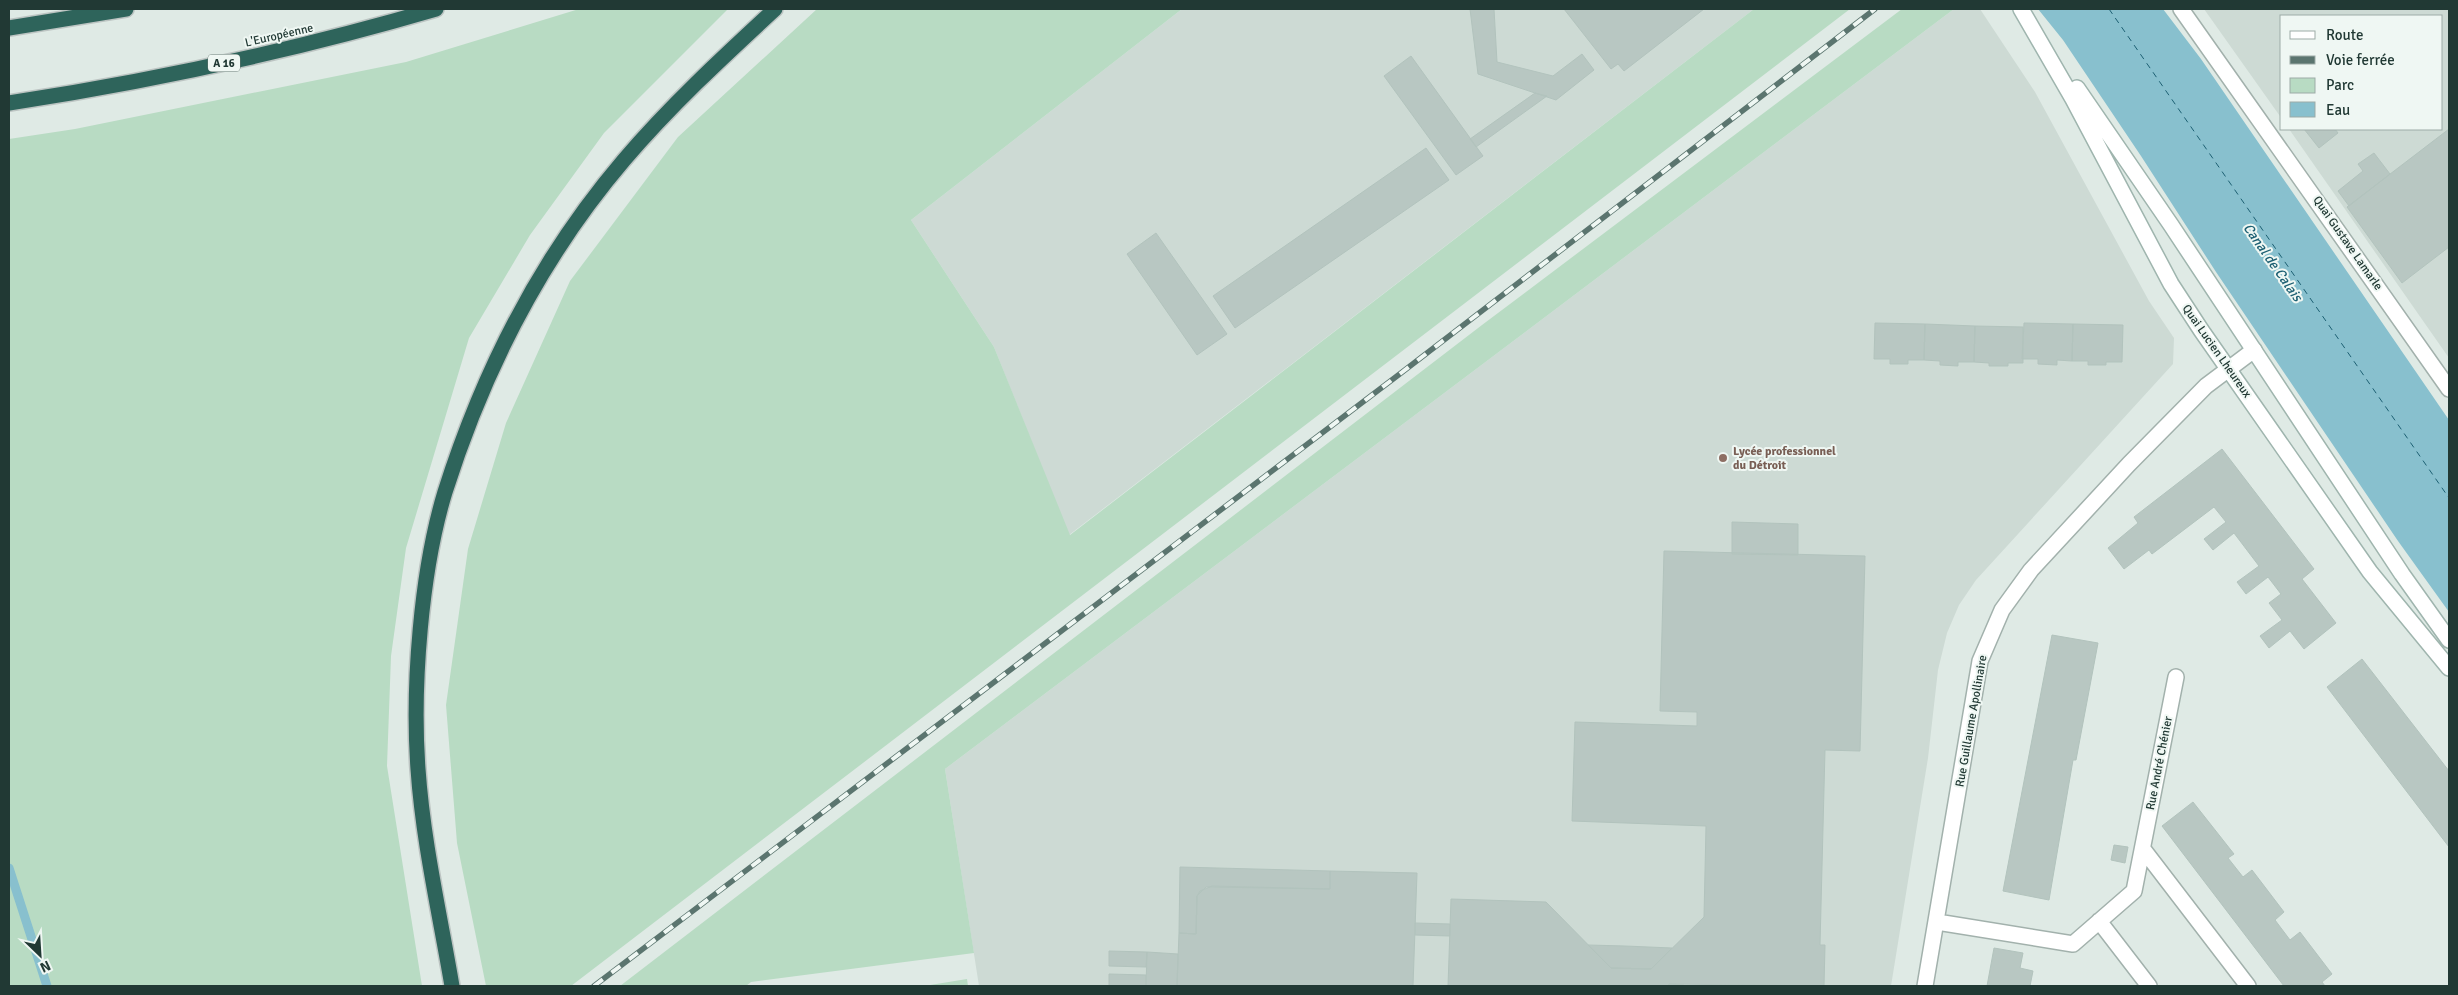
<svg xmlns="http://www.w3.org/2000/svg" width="2458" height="995" viewBox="0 0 2458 995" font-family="Signika,sans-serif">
  <rect width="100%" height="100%" fill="#dfeae5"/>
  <!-- built -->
  <path fill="#cddad4" d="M 1182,9 L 1754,9 L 1069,535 L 994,347 L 911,220 Z
    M 1954,9 L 1980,9 L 2035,92 L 2149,301 L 2174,338 L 2173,364 L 1976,580 L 1959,605 L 1947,633 L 1938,670 L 1928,758 L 1891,986 L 979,986 L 945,769 Z
    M 2204,9 L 2449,9 L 2449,358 L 2289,129 L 2442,129 L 2442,16 L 2282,16 L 2282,119 Z"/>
  <!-- green -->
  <path fill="#b8dbc3" d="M 579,9 L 728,9 L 604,133 L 530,235 L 469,338 L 406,548 L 391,656 L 387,766 L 422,986 L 9,986 L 9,139 L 75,129 L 406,62 Z
    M 817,9 L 1182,9 L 911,220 L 994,347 L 1070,535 L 1754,9 L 1850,9 L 571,986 L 486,986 L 457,843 L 446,705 L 468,549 L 506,423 L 570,281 L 678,137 Z
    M 1902,9 L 1954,9 L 945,769 L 974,953 L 751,982 L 746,986 L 620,986 L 1482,325 Z
    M 967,979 L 968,986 L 924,986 Z"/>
  <!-- water -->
  <path fill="#88c0ce" d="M 2038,9 L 2163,9 L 2201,59 L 2449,420 L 2449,612 L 2398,541 L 2216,272 L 2141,156 L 2063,40 Z"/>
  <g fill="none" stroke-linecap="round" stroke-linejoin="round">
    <!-- stream -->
    <path stroke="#88c0ce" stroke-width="9" d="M 9,868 L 47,986"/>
    <!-- ferry -->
    <path stroke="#1d6073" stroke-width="1" stroke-dasharray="6 5" stroke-linecap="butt" d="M 2109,9 L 2449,498"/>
  </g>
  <!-- building -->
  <path fill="#b8c7c2" stroke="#b2c3bd" d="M 1470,9 L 1494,9 L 1497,62 L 1553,76 L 1582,54 L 1594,70 L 1556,100 L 1478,74 Z
    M 1564,9 L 1704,9 L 1624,71 L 1618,64 L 1611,69 Z
    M 1411,56 L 1483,156 L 1456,175 L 1384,76 Z
    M 1535,93 L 1547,96 L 1476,147 L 1470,139 Z
    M 2304,129 L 2335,129 L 2338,133 L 2319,148 Z
    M 2449,129 L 2449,247 L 2402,283 L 2347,207 Z
    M 1426,148 L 1449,180 L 1235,328 L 1213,296 Z
    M 2374,153 L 2390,174 L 2349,206 L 2338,191 L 2363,171 L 2358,164 Z
    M 1156,233 L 1227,334 L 1197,355 L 1127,254 Z
    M 1875,323 L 1925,324 L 1924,360 L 1908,360 L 1908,364 L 1890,364 L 1890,359 L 1874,359 Z
    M 2024,323 L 2073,324 L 2072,361 L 2057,360 L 2057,365 L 2038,364 L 2038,359 L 2022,359 Z
    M 1925,324 L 1975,326 L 1974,362 L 1958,362 L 1958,366 L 1940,365 L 1940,361 L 1924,360 Z
    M 2073,324 L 2123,325 L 2122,362 L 2106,362 L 2106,365 L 2088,365 L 2088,361 L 2072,361 Z
    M 1975,326 L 2023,327 L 2023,363 L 2008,363 L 2008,366 L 1989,366 L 1989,363 L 1974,362 Z
    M 2222,449 L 2314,569 L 2302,579 L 2336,623 L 2304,649 L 2290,631 L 2269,648 L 2260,636 L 2282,620 L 2269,603 L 2281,594 L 2268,577 L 2246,594 L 2237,582 L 2259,566 L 2234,533 L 2213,550 L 2204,539 L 2226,522 L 2214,507 L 2152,554 L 2149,550 L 2124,569 L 2108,548 L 2138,523 L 2134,517 Z
    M 1732,522 L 1798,524 L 1798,555 L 1732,554 Z
    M 1664,551 L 1865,556 L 1860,751 L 1825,750 L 1820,945 L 1825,945 L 1824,986 L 1669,984 L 1668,986 L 1448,986 L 1451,899 L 1546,902 L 1611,968 L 1651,969 L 1704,917 L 1706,826 L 1572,821 L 1575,722 L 1697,726 L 1697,712 L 1660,711 Z
    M 2052,635 L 2098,643 L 2076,760 L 2073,760 L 2049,900 L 2003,891 Z
    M 2362,659 L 2449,771 L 2449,847 L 2327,687 Z
    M 2193,802 L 2234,854 L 2228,858 L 2243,877 L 2252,870 L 2284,912 L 2275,920 L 2290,940 L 2300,932 L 2332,974 L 2322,982 L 2325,986 L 2284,986 L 2162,826 Z
    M 2114,845 L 2128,847 L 2125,863 L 2111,860 Z
    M 1180,867 L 1330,871 L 1330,889 L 1206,887 L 1197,896 L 1196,934 L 1179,933 Z
    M 1330,871 L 1417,873 L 1413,986 L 1177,986 L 1179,933 L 1196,934 L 1197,896 L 1200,891 L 1212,886 L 1330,889 Z
    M 1415,923 L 1450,924 L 1450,936 L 1415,935 Z
    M 1588,945 L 1625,946 L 1672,948 L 1651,969 L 1611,968 Z
    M 1994,948 L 2023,953 L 2020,968 L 2033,971 L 2030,986 L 1987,986 Z
    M 1109,951 L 1147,952 L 1146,967 L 1109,966 Z
    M 1147,952 L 1178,954 L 1177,986 L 1146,986 Z
    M 1109,974 L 1146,975 L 1146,986 L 1109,986 Z
    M 1669,984 L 1684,985 L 1684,986 L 1668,986 Z"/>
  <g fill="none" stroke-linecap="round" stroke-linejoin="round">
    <!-- street casing -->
    <g stroke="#a2b1ac" stroke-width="18">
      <path id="street" d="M 2181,9 L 2449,389
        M 2143,849 L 2248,986
        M 2099,921 L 2149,986
        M 1937,922 L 2073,944 L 2134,891 L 2176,677
        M 1925,986 L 1980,661 L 2002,610 L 2031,570 L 2129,464 L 2206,386 L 2254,350"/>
    </g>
    <!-- secondary casing -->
    <g stroke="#9fb5ae" stroke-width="18">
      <path id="secondary" d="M 2021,9 L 2073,99 L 2171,284 L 2201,330 L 2370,572 L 2449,668
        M 2077,88 L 2171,225 L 2402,574 L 2449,640"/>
    </g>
    <!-- highway casing -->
    <g stroke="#bcc4c2" stroke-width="18">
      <path id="highway" d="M 9,28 L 126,9
        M 9,103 C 153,81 296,50 436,9
        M 452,986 C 440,915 423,842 418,769 C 412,686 421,571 445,492 C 483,372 542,256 624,160 C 670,106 723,57 775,9"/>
    </g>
    <!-- street -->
    <use href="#street" stroke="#fff" stroke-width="15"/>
    <!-- secondary -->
    <use href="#secondary" stroke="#fff" stroke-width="15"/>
    <!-- highway -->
    <use href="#highway" stroke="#2e645b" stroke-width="15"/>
    <!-- rail casing -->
    <g stroke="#5b756f" stroke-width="5.5">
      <path id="rail" d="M 594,986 L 1401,373 L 1875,9"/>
    </g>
    <!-- rail -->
    <use href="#rail" stroke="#eff7f3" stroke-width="4" stroke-dasharray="11" stroke-linecap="butt"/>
  </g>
  <!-- markers -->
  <circle fill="#8d6e63" stroke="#eff7f3" stroke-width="2" cx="1723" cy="458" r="5"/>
  <g text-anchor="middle" stroke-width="4" stroke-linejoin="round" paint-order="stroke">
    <!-- shield labels -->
    <rect fill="#eff7f3" stroke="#5f726d" stroke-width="1" x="208" y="54.5" width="32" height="17" rx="4"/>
    <g font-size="11" font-weight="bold" fill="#213934">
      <text x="224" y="67">A 16</text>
    </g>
    <!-- street labels -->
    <g font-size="12" fill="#213934" stroke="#eff7f3">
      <text transform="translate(279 35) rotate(-13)" y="4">L'Européenne</text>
      <text transform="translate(2348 243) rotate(55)" y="4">Quai Gustave Lamarle</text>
      <text transform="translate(2217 351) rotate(55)" y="4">Quai Lucien Lheureux</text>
      <text transform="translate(1971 721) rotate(-80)" y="4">Rue Guillaume Apollinaire</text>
      <text transform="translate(2159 763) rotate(-79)" y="4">Rue André Chénier</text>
    </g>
    <!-- education labels -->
    <g font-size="12" font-weight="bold" fill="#785e54" stroke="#eff7f3" text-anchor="start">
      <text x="1733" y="455">Lycée professionnel<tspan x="1733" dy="14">du Détroit</tspan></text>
    </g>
    <!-- water labels -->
    <g font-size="14" font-style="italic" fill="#1d6073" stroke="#eff7f3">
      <text transform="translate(2273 262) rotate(55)" y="5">Canal de Calais</text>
    </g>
  </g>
  <!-- border -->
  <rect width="2458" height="995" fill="none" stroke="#213934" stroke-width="20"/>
  <!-- legend -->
  <rect x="2280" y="15" width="162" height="115" fill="#eff7f3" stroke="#9daba7"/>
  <rect x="2290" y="31" width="25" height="8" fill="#ffffff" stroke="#9daba7"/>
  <text x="2326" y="40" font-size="15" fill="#213934">Route</text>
  <rect x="2290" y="56" width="25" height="8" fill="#5b756f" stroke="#9daba7"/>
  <text x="2326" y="65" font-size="15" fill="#213934">Voie ferrée</text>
  <rect x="2290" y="78" width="25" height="15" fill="#b8dbc3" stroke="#9daba7"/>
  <text x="2326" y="90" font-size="15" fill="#213934">Parc</text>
  <rect x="2290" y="102" width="25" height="15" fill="#88c0ce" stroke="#9daba7"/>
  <text x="2326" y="115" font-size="15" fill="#213934">Eau</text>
  <!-- north arrow -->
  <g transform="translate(40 955) rotate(155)" stroke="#eff7f3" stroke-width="4" paint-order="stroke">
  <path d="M0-4L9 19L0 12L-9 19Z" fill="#213934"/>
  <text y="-8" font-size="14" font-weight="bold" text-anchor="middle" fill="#213934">N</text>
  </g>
</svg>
